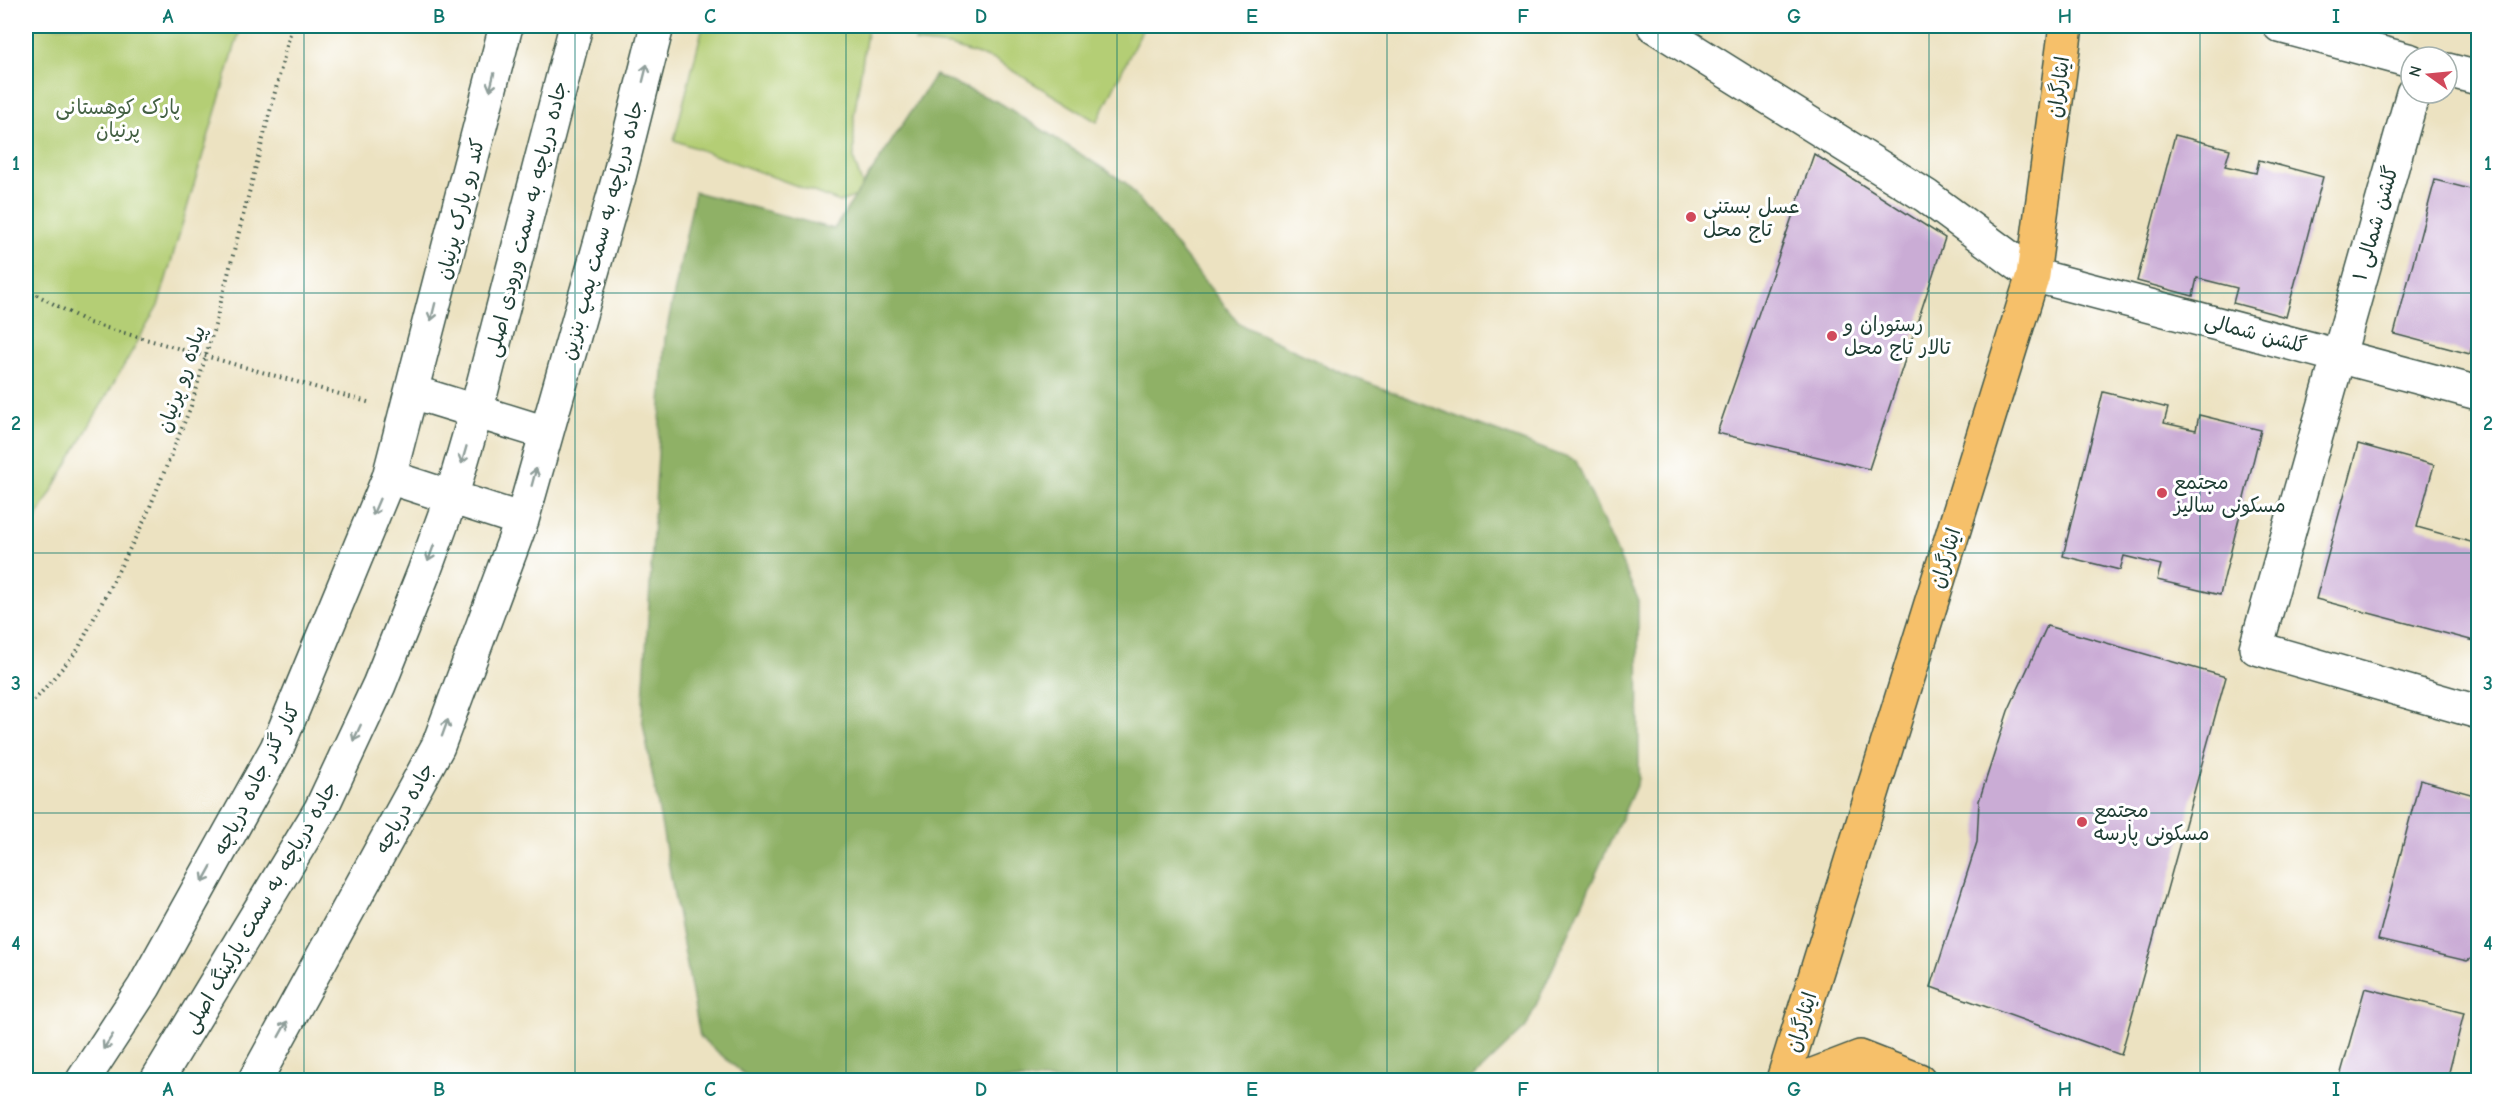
<svg xmlns="http://www.w3.org/2000/svg" width="2504" height="1106" viewBox="0 0 2504 1106" font-family="'Comic Neue','Playpen Sans Arabic',sans-serif">
  <rect width="100%" height="100%" fill="#fff"/>
  <filter id="ink" filterUnits="userSpaceOnUse"><feTurbulence type="fractalNoise" baseFrequency=".0167" numOctaves="2"/><feDisplacementMap in="SourceGraphic" scale="12" xChannelSelector="R" yChannelSelector="G"/><feConvolveMatrix kernelMatrix="1 2 1 2 8 2 1 2 1" color-interpolation-filters="sRGB"/></filter>
  <filter id="wash" filterUnits="userSpaceOnUse"><feTurbulence type="fractalNoise" baseFrequency=".008" numOctaves="4" result="noise"/><feDisplacementMap in="SourceGraphic" scale="24" xChannelSelector="R" yChannelSelector="G"/><feGaussianBlur stdDeviation="1.35" result="paint"/><feColorMatrix in="noise" values="0 0 0 0 0 0 0 0 0 0 0 0 0 0 0 0 0 1.4 0 .05"/><feComposite in="paint" operator="in"/></filter>
  <g filter="url(#wash)">
    <rect width="100%" height="100%" fill="#ece2c1"/>
    <!-- green -->
    <path fill="#b4ce74" stroke="#6a8654" stroke-width="1.5" d="M 26,26 L 241,26 L 158,306 L 26,536 Z
      M 703,26 L 868,26 L 854,116 L 854,160 L 865,193 L 840,202 L 674,140 Z
      M 920,26 L 1144,26 L 1097,122 L 995,60 L 950,46 L 915,42 Z"/>
    <!-- forest -->
    <path fill="#8fb166" stroke="#57774d" stroke-width="1.5" d="M 935,75 L 1000,103 L 1126,183 L 1239,324 L 1344,374 L 1576,461 L 1638,599 L 1639,779 L 1526,1027 L 1471,1080 L 751,1080 L 700,1037 L 642,718 L 665,338 L 695,192 L 834,229 Z"/>
    <g id="blocks">
      <!-- building -->
      <path fill="#caacd5" d="M 2175,135 L 2230,149 L 2225,166 L 2256,173 L 2259,160 L 2323,177 L 2286,317 L 2233,303 L 2237,288 L 2197,278 L 2193,296 L 2137,281 Z
        M 1814,154 L 1945,238 L 1869,469 L 1717,433 Z
        M 2435,180 L 2478,191 L 2478,321 L 2470,354 L 2394,334 Z
        M 2103,392 L 2168,408 L 2164,423 L 2196,430 L 2199,415 L 2261,430 L 2220,595 L 2157,580 L 2161,565 L 2124,556 L 2120,570 L 2063,556 Z
        M 2358,444 L 2434,465 L 2417,527 L 2478,544 L 2478,642 L 2316,599 Z
        M 2047,626 L 2226,677 L 2121,1055 L 1931,987 L 1977,842 L 1979,801 L 2008,711 Z
        M 2420,780 L 2478,796 L 2478,955 L 2467,961 L 2378,940 Z
        M 2365,988 L 2464,1013 L 2447,1080 L 2339,1080 Z"/>
    </g>
  </g>
  <g filter="url(#ink)">
    <use href="#blocks" fill-opacity="0" stroke="#3e5649" stroke-width="1.5"/>
    <g fill="none" stroke-linecap="round" stroke-linejoin="round">
      <!-- minor casing -->
      <g stroke="#3e5649" stroke-width="36">
        <path id="minor" d="M 1654,26 L 1926,196 L 2033,275 L 2478,393
          M 2280,26 L 2411,61
          M 2447,70 L 2478,78
          M 2413,93 L 2256,648 L 2478,712
          M 413,392 L 546,433
          M 389,477 L 522,520
          M 83,1080 L 144,987 L 277,748 L 389,477 L 506,26
          M 157,1080 L 321,809 L 379,685 L 424,572 L 451,498 L 476,412 L 576,26
          M 255,1080 L 438,746 L 522,520 L 619,177 L 657,26"/>
      </g>
      <!-- major casing -->
      <g stroke="#3e5649" stroke-width="36">
        <path id="major" d="M 1783,1080 L 2033,275 L 2066,26
          M 1800,1080 L 1860,1057 L 1919,1080"/>
      </g>
      <!-- path -->
      <path stroke="#3e5649" stroke-width="4" stroke-dasharray="1.5 4.5" stroke-linecap="butt" d="M 26,289 L 89,323 L 371,403
        M 26,710 L 77,651 L 145,519 L 191,406 L 215,325 L 292,26"/>
      <!-- minor -->
      <use href="#minor" stroke="#fff" stroke-width="33"/>
      <!-- major -->
      <use href="#major" stroke="#f6c06b" stroke-width="33"/>
    </g>
    <!-- one-way arrows -->
    <defs><path id="oneway-shaft" d="M-6 0H5M1.5-3L5.5 0L1.5 3" fill="none" stroke-width="1.6" stroke-linecap="round" stroke-linejoin="round" transform="scale(1.5)"/></defs>
    <g stroke="#8f9e9a">
      <use href="#oneway-shaft" transform="translate(645 73) rotate(-76)"/>
      <use href="#oneway-shaft" transform="translate(492 82) rotate(104)"/>
      <use href="#oneway-shaft" transform="translate(433 312) rotate(104)"/>
      <use href="#oneway-shaft" transform="translate(464 455) rotate(106)"/>
      <use href="#oneway-shaft" transform="translate(534 477) rotate(-75)"/>
      <use href="#oneway-shaft" transform="translate(376 507) rotate(113)"/>
      <use href="#oneway-shaft" transform="translate(431 553) rotate(110)"/>
      <use href="#oneway-shaft" transform="translate(445 728) rotate(-70)"/>
      <use href="#oneway-shaft" transform="translate(357 733) rotate(115)"/>
      <use href="#oneway-shaft" transform="translate(207 874) rotate(119)"/>
      <use href="#oneway-shaft" transform="translate(283 1029) rotate(-61)"/>
      <use href="#oneway-shaft" transform="translate(108 1042) rotate(123)"/>
    </g>
  </g>
  <!-- grid -->
  <path fill="none" stroke="#0f766e" stroke-width="1.5" stroke-opacity="0.55" d="M 304,26 L 304,1080M 575,26 L 575,1080M 846,26 L 846,1080M 1117,26 L 1117,1080M 1387,26 L 1387,1080M 1658,26 L 1658,1080M 1929,26 L 1929,1080M 2200,26 L 2200,1080M 26,293 L 2478,293M 26,553 L 2478,553M 26,813 L 2478,813"/>
  <!-- markers -->
  <g fill="#d1495b" stroke="#fff" stroke-width="2">
    <circle cx="1691" cy="217" r="6"/>
    <circle cx="1832" cy="336" r="6"/>
    <circle cx="2162" cy="493" r="6"/>
    <circle cx="2082" cy="822" r="6"/>
  </g>
  <g text-anchor="middle" stroke-width="6" stroke-linejoin="round" paint-order="stroke">
    <!-- street labels -->
    <g font-size="20" fill="#1f3d34" stroke="#fff">
      <text transform="translate(2058 87) rotate(-82)" y="7">ایثارگران</text>
      <text transform="translate(460 209) rotate(-76)" y="7">کند رو پارک پرنیان</text>
      <text transform="translate(526 219) rotate(-76)" y="7">جاده دریاچه به سمت ورودی اصلی</text>
      <text transform="translate(2375 223) rotate(-74)" y="7">گلشن شمالی ۱</text>
      <text transform="translate(602 230) rotate(-75)" y="7">جاده دریاچه به سمت پمپ بنزین</text>
      <text transform="translate(2256 333) rotate(15)" y="7">گلشن شمالی</text>
      <text transform="translate(181 379) rotate(-71)" y="7">پیاده رو پرنیان</text>
      <text transform="translate(1945 558) rotate(-73)" y="7">ایثارگران</text>
      <text transform="translate(256 779) rotate(-63)" y="7">کنار گذر جاده دریاچه</text>
      <text transform="translate(404 808) rotate(-61)" y="7">جاده دریاچه</text>
      <text transform="translate(260 907) rotate(-60)" y="7">جاده دریاچه به سمت پارکینگ اصلی</text>
      <text transform="translate(1801 1022) rotate(-73)" y="7">ایثارگران</text>
    </g>
    <!-- park labels -->
    <g font-size="20" fill="#446144" stroke="#fff">
      <text x="118" y="114">پارک کوهستانی<tspan x="118" dy="23">پرنیان</tspan></text>
    </g>
    <!-- poi labels -->
    <g font-size="20" fill="#1f3d34" stroke="#fff" text-anchor="start">
      <text x="1703" y="213">عسل بستنی<tspan x="1703" dy="23">تاج محل</tspan></text>
      <text x="1844" y="331">رستوران و<tspan x="1844" dy="23">تالار تاج محل</tspan></text>
      <text x="2174" y="489">مجتمع<tspan x="2174" dy="23">مسکونی سالیز</tspan></text>
      <text x="2094" y="817">مجتمع<tspan x="2094" dy="23">مسکونی پارسه</tspan></text>
    </g>
  </g>
  <!-- margin -->
  <rect width="2504" height="1106" fill="none" stroke="#fff" stroke-width="66"/>
  <!-- north arrow -->
  <g transform="translate(2429 75) rotate(285)"><circle r="28" fill="#ffffff" stroke="#a5b1ae" stroke-width="1.5"/>
  <path d="M0-4.5L10 22L0 15L-10 22Z" fill="#d1495b"/>
  <text y="-9" font-size="16" font-weight="bold" text-anchor="middle" fill="#1f3d34">N</text>
  </g>
  <rect x="33" y="33" width="2438" height="1040" fill="none" stroke="#0f766e" stroke-width="2"/>
  <g font-size="20" text-anchor="middle" font-weight="bold" fill="#0f766e">
    <text x="168" y="23">A</text>
    <text x="439" y="23">B</text>
    <text x="710" y="23">C</text>
    <text x="981" y="23">D</text>
    <text x="1252" y="23">E</text>
    <text x="1523" y="23">F</text>
    <text x="1794" y="23">G</text>
    <text x="2065" y="23">H</text>
    <text x="2336" y="23">I</text>
    <text x="16" y="170">1</text>
    <text x="2488" y="170">1</text>
    <text x="16" y="430">2</text>
    <text x="2488" y="430">2</text>
    <text x="16" y="690">3</text>
    <text x="2488" y="690">3</text>
    <text x="16" y="950">4</text>
    <text x="2488" y="950">4</text>
    <text x="168" y="1096">A</text>
    <text x="439" y="1096">B</text>
    <text x="710" y="1096">C</text>
    <text x="981" y="1096">D</text>
    <text x="1252" y="1096">E</text>
    <text x="1523" y="1096">F</text>
    <text x="1794" y="1096">G</text>
    <text x="2065" y="1096">H</text>
    <text x="2336" y="1096">I</text>
  </g>
</svg>
